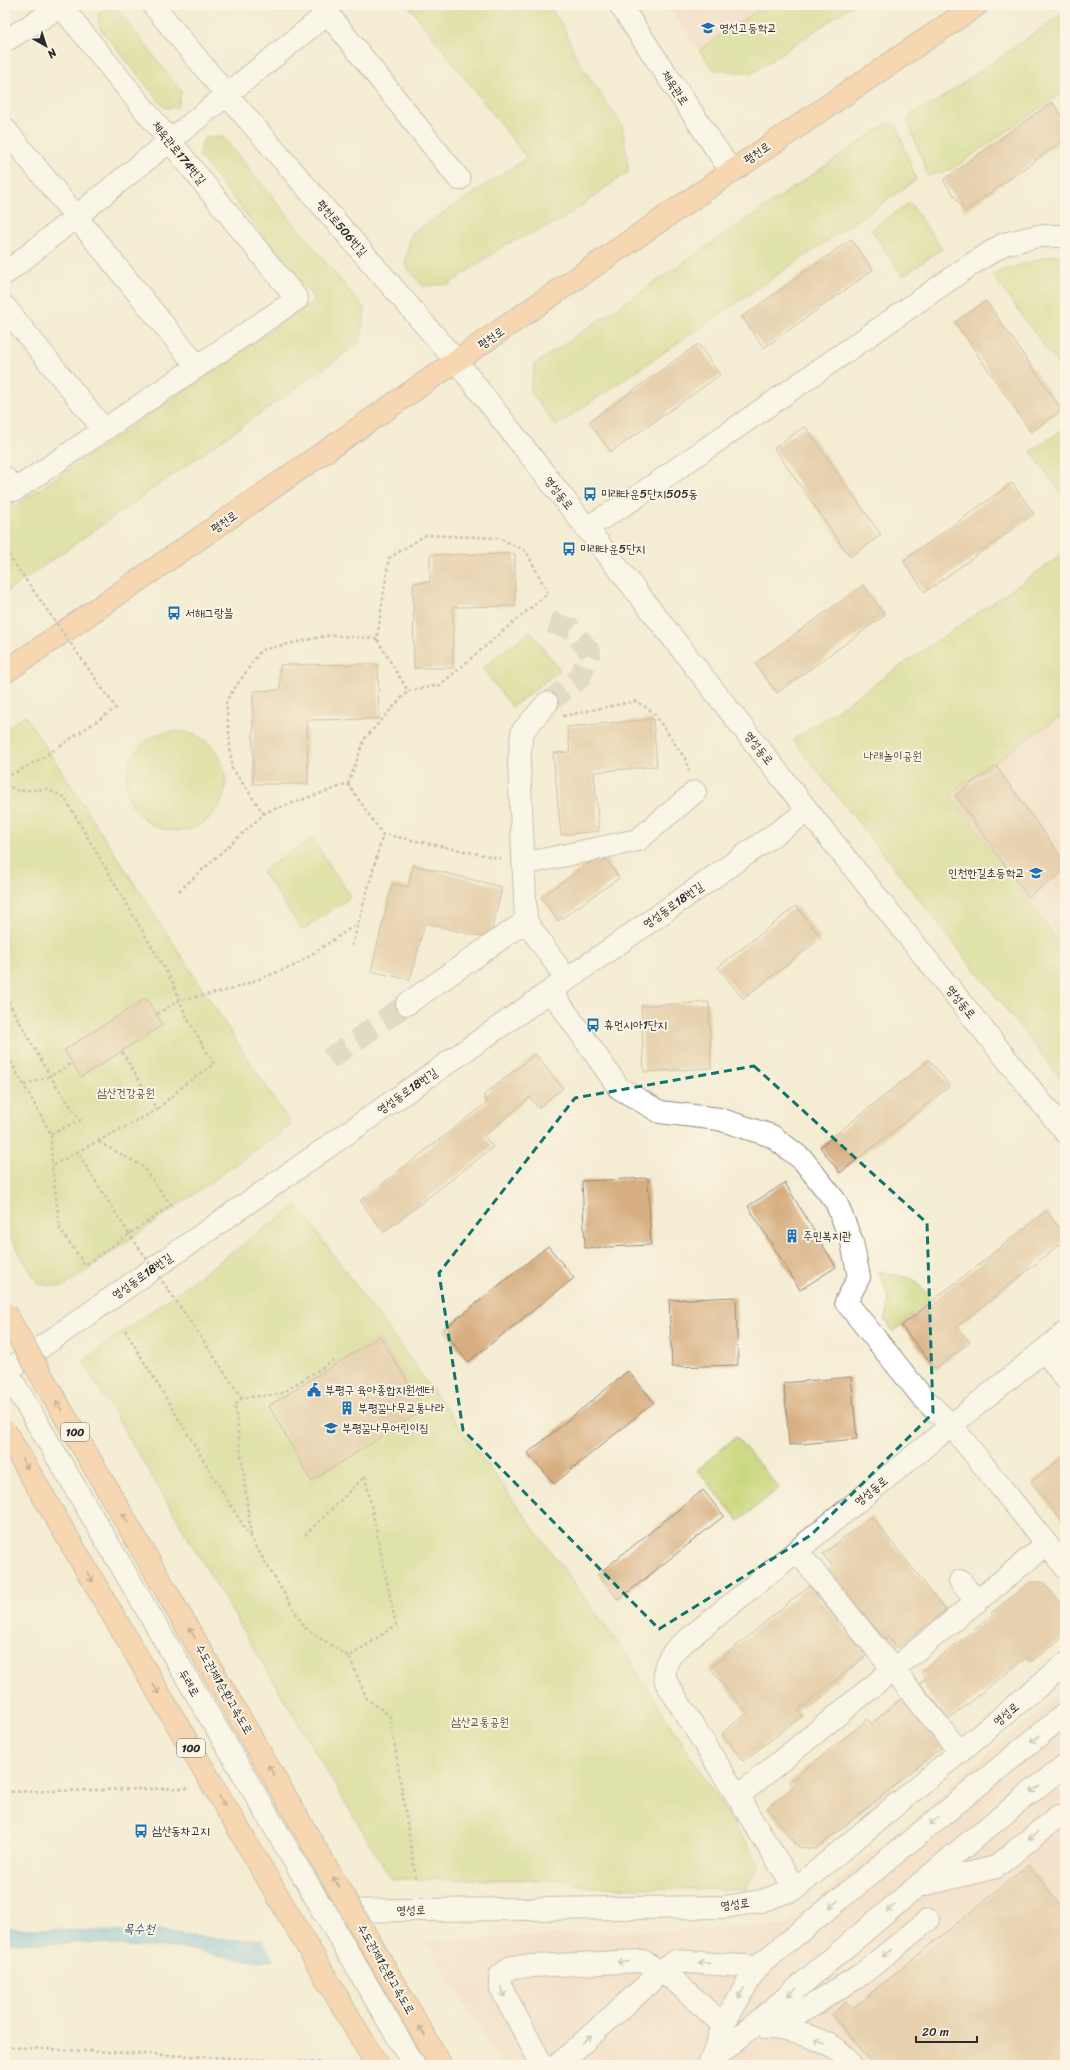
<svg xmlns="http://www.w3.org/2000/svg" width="1070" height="2070" viewBox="0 0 1070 2070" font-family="Sriracha,'Poor Story',sans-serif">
  <rect width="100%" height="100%" fill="#fcf5e5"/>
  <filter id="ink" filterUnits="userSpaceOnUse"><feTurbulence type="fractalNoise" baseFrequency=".025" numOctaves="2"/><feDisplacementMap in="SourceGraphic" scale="8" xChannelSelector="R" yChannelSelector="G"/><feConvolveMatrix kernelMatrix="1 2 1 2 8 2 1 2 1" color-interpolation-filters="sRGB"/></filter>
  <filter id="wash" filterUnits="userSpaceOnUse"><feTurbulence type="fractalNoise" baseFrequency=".012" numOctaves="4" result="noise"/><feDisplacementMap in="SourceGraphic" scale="16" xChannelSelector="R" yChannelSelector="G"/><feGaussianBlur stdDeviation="0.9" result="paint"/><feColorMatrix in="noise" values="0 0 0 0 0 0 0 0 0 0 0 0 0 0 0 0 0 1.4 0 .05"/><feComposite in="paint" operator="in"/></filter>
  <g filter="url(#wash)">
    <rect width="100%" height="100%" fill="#f4ecd3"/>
    <!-- built -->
    <path fill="#f4d3c0" d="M 667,5 L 765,5 L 699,50 Z
      M 1065,712 L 1065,951 L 951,794 Z
      M 1065,1689 L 1065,2065 L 501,2065 L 426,1941 L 787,1925 Z"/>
    <!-- green -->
    <path fill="#c6d476" stroke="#788050" d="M 408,5 L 548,5 L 563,26 L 578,61 L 622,125 L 629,171 L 561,220 L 505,245 L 449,284 L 423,286 L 405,265 L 411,234 L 527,158 Z
      M 765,5 L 853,5 L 751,74 L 713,69 L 699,50 Z
      M 107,7 L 119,11 L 181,91 L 178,107 L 165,108 L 100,28 L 98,14 Z
      M 1065,12 L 1065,91 L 952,169 L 928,176 L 908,121 L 913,113 L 933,104 Z
      M 888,123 L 897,127 L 916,180 L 556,426 L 530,391 L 535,364 Z
      M 223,137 L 365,310 L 360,343 L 5,593 L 5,497 L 14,507 L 315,300 L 199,156 L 204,138 Z
      M 910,203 L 942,249 L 903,276 L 871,229 Z
      M 1052,255 L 1065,256 L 1065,375 L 992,274 Z
      M 1065,428 L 1065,499 L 1031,451 Z
      M 1065,553 L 1065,712 L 951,794 L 1065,952 L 1065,1084 L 793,740 Z
      M 530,631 L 560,670 L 512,707 L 482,668 Z
      M 25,715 L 291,1125 L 63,1287 L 38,1284 L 5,1228 L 5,729 Z
      M126 781a50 50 0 1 1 100 0a50 50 0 1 1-100 0Z
      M 312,838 L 351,897 L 302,930 L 262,871 Z
      M 297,1205 L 623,1650 L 759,1863 L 746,1890 L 590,1887 L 561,1880 L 391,1879 L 83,1361 Z
      M 879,1271 L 913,1279 L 931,1298 L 893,1332 L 885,1318 L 889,1298 Z
      M 736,1437 L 779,1488 L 739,1521 L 697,1470 Z"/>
    <!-- water -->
    <path fill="#5cb5d9" stroke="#447082" d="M 5,1928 L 124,1932 L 160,1930 L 200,1937 L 241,1940 L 267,1939 L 279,1959 L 259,1961 L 230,1958 L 194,1950 L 164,1947 L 138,1947 L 94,1943 L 5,1943 Z"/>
    <!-- pier -->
    <path fill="#f4ecd3" d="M 261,1937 L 268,1938 L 280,1958 L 280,1961 L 276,1962 Z"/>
    <g id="blocks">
      <!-- building -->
      <path fill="#d7ae80" d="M 1052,102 L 1065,121 L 1065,139 L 965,211 L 943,180 Z
        M 851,239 L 873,270 L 764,348 L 742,317 Z
        M 986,301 L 1062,410 L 1031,432 L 955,322 Z
        M 698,344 L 720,375 L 611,452 L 589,422 Z
        M 805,426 L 881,535 L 850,557 L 774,448 Z
        M 1012,483 L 1034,514 L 925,592 L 903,561 Z
        M 515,554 L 515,606 L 453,607 L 453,668 L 414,668 L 413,583 L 430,582 L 430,555 Z
        M 863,585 L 885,615 L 777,693 L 755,663 Z
        M 378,664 L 379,719 L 307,720 L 308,784 L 253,784 L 253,691 L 280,690 L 280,665 Z
        M 653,719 L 657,766 L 594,772 L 599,831 L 561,835 L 553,753 L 570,752 L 567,727 Z
        M 996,766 L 1065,862 L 1065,871 L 1028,897 L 955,795 Z
        M 606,859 L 619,878 L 558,921 L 541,897 L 589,863 Z
        M 413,865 L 502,887 L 492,930 L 482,937 L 425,923 L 410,980 L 371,971 L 392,884 L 408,887 Z
        M 796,906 L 821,938 L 743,999 L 718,967 Z
        M 146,998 L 163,1025 L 81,1077 L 64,1050 Z
        M 709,1002 L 711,1068 L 644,1072 L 641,1006 Z
        M 535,1054 L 563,1088 L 538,1108 L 530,1097 L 484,1136 L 493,1147 L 384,1232 L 360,1201 L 488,1102 L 483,1096 Z
        M 929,1060 L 950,1086 L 840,1173 L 820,1147 Z
        M 648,1178 L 651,1245 L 585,1248 L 582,1181 Z
        M 785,1183 L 836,1267 L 800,1290 L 748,1206 Z
        M 1046,1211 L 1065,1235 L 1065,1240 L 957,1327 L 970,1342 L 936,1369 L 901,1326 Z
        M 548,1246 L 574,1278 L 468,1362 L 443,1330 Z
        M 736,1297 L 738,1365 L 672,1367 L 669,1300 Z
        M 380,1336 L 424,1410 L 311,1481 L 269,1406 Z
        M 628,1371 L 654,1402 L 554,1484 L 528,1453 Z
        M 851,1377 L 857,1439 L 789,1445 L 784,1383 Z
        M 1065,1455 L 1065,1525 L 1031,1482 Z
        M 703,1490 L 724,1516 L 618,1600 L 598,1574 Z
        M 871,1516 L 946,1610 L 897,1648 L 889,1637 L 885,1640 L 829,1570 L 833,1567 L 823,1554 Z
        M 1030,1582 L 1043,1582 L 1065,1609 L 1063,1637 L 1031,1662 L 1027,1657 L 949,1719 L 920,1683 L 926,1678 L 921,1672 L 993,1615 L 991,1613 Z
        M 809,1586 L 866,1656 L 798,1710 L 802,1716 L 743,1761 L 722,1733 L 747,1713 L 710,1668 Z
        M 901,1699 L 941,1748 L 816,1849 L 799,1847 L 767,1808 L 793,1787 L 789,1782 L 868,1719 L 871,1724 Z
        M 1028,1865 L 1065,1911 L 1065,2065 L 874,2065 L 832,2014 L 846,2002 L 852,2009 Z"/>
    </g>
  </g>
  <g filter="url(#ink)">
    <use href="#blocks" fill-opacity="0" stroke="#908c7f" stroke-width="1"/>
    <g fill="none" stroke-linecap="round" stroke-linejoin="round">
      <!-- minor-tunnel -->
      <path stroke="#ccc5b1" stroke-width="22" stroke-dasharray="22 11" stroke-linecap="butt" d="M 547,703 L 580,678 L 590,652 L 571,629 L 550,622
        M 329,1059 L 407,1004"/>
      <!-- minor casing -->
      <g stroke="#908c7f" stroke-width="24">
        <path id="minor" d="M 153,5 L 227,95 L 457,362 L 808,811 L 1065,1132
          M 321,5 L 459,179
          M 620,5 L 731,171
          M 5,41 L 63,5
          M 5,129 L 197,366
          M 5,274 L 328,13
          M 5,307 L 104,430
          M 5,478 L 15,490 L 297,299 L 61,6
          M 586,528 L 635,498 L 972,264 L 1004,244 L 1038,236 L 1065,236
          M 547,703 L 522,732 L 519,763 L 526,921 L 567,980
          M 523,864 L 638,840 L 695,792
          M 551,991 L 619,1088 L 660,1112 L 719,1119 L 772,1136 L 803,1160 L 836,1202 L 852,1242 L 859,1277 L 846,1302 L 924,1399 L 951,1425 L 1065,1567
          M 407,1004 L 526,921
          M 1044,1350 L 1065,1378
          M 5,1368 L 414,2065
          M 7,1371 L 808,811
          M 797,1551 L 960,1752
          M 960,1581 L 977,1602
          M 738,1796 L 1047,1544
          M 922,1885 L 996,1867 L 1058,1816 L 1065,1818
          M 795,1889 L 666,1682 C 662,1666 668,1659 677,1648 L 1065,1333
          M 322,1911 L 725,1907 L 761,1901 L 795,1889 L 1065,1664
          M 767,2028 C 788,2028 824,2039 841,2053 C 845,2056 848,2061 851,2065
          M 776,2028 L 862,1974 L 928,1920
          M 710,2062 L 973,1839 L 1065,1765
          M 542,2065 L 500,1986 L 500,1976 L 511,1967 L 643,1961 L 675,1981 L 723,2025
          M 558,2065 L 648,1984 L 660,1971 L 675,1961 L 757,1967
          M 714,2065 L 711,2061 L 723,2025 L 757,1967 L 1065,1714"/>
      </g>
      <!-- major casing -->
      <g stroke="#908c7f" stroke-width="24">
        <path id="major" d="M 5,672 C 329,450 651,224 977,5"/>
      </g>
      <!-- path -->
      <path stroke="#908c7f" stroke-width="2.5" stroke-dasharray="3 3" stroke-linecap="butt" d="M 563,716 L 636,701 L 653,712 L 686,760 L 689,772
        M 5,778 L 37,761 L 57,748
        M 5,784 L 18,791 L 47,789 L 64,797 L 173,983 L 185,1014 L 214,1064 L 185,1084 L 157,1110
        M 348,784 L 365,738 L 408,691
        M 264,814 L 232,768 L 226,701 L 261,650 L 330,635 L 377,639 L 389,558 L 426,535 L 499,538 L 526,551 L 548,593 L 440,685 L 408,691 L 377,639
        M 179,891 L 266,812 L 348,784 L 383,835
        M 352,946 L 383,834 L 503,859
        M 5,996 L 50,1076 L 80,1120 L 51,1134
        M 157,1014 L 180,1000 L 230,990 L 296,965 L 358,923
        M 5,1051 L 51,1134 L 52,1166
        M 122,1052 L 157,1110 L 77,1152 L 128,1232
        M 24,1085 L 50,1076 L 73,1063
        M 77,1152 L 52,1166 L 60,1229 L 85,1265 L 171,1205 L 142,1166 L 97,1141
        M 183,1311 L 242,1398 L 280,1394 L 336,1359
        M 125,1330 L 305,1628 L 349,1657 L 367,1699 L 390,1716 L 416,1879
        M 242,1398 L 235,1406 L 251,1535
        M 305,1535 L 365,1476 L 396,1625 L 349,1657
        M 5,1792 L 190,1788
        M 5,2047 L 351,2064"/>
      <!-- minor -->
      <use href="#minor" stroke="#fff" stroke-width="22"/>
      <!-- major -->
      <use href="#major" stroke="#f9bc8a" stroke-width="22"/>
      <!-- highway-bridge casing -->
      <g stroke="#908c7f" stroke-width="24" stroke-linecap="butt">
        <path id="highway-bridge" d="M 5,1313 L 441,2065
          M 5,1431 L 377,2065"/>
      </g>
      <!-- path-bridge -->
      <path stroke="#908c7f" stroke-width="2.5" stroke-dasharray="3 3" stroke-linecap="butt" d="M 5,550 L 116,708 L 57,748
        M 128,1232 L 183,1311"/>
      <!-- highway-bridge -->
      <use href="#highway-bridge" stroke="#f9bc8a" stroke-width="22"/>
    </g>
    <!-- one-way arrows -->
    <defs><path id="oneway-shaft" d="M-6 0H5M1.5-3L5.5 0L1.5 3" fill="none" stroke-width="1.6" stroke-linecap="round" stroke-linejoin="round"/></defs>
    <g stroke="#886c56">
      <use href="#oneway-shaft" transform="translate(59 1406) rotate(-120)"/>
      <use href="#oneway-shaft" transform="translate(25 1464) rotate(60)"/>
      <use href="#oneway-shaft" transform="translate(125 1518) rotate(-120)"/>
      <use href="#oneway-shaft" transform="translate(90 1577) rotate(60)"/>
      <use href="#oneway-shaft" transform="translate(192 1633) rotate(-120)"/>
      <use href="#oneway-shaft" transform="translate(156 1689) rotate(60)"/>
      <use href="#oneway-shaft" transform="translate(271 1770) rotate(-120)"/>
      <use href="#oneway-shaft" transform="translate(222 1801) rotate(60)"/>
      <use href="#oneway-shaft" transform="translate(336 1882) rotate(-120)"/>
      <use href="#oneway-shaft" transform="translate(422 2031) rotate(-120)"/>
    </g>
    <g stroke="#a0a0a0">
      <use href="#oneway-shaft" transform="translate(1035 1739) rotate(141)"/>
      <use href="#oneway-shaft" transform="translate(1035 1789) rotate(141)"/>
      <use href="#oneway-shaft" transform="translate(934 1821) rotate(141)"/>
      <use href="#oneway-shaft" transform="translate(1033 1836) rotate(141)"/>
      <use href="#oneway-shaft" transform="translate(834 1904) rotate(141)"/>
      <use href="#oneway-shaft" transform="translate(891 1908) rotate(140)"/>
      <use href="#oneway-shaft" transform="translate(887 1953) rotate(141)"/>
      <use href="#oneway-shaft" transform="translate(623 1962) rotate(178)"/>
      <use href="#oneway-shaft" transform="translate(704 1963) rotate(-176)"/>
      <use href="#oneway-shaft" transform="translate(503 1992) rotate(63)"/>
      <use href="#oneway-shaft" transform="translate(792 1992) rotate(140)"/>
      <use href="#oneway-shaft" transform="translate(741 1993) rotate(120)"/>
      <use href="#oneway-shaft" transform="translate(587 2039) rotate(-42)"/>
      <use href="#oneway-shaft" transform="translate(820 2042) rotate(-155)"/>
    </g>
  </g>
  <!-- marked area -->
  <path d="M0 0H1070V2070H0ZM 754,1066 L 927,1223 L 933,1413 L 811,1535 L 659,1629 L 463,1430 L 439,1273 L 575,1098 Z" fill="#f4ecd3" fill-opacity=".55" fill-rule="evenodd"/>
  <path fill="none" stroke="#0f766e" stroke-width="3" stroke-dasharray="8 5" stroke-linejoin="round" d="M 754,1066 L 927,1223 L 933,1413 L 811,1535 L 659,1629 L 463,1430 L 439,1273 L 575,1098 Z"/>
  <!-- icons -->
  <defs>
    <g id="school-bare" transform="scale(1.08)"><path d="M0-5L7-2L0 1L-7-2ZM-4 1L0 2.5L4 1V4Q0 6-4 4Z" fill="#1f6fb2" stroke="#fcf5e5" stroke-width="2.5" paint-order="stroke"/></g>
    <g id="bus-bare" transform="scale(1.08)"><path d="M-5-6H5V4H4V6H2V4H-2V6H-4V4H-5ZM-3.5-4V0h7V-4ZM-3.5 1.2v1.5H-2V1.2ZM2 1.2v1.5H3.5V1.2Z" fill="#1f6fb2" stroke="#fcf5e5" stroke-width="2.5" paint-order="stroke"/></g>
    <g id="building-bare" transform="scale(1.08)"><path d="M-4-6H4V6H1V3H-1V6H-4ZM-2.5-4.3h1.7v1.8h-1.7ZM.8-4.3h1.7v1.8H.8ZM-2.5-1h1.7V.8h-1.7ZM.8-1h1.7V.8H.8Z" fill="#1f6fb2" stroke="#fcf5e5" stroke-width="2.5" paint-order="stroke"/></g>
    <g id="civic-bare" transform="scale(1.08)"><path d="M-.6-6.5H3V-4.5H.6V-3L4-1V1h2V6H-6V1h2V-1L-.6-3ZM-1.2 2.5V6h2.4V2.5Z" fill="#1f6fb2" stroke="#fcf5e5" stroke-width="2.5" paint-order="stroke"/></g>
  </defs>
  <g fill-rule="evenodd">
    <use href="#school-bare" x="708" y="28"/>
    <use href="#bus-bare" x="590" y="494"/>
    <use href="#bus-bare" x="569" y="549"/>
    <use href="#bus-bare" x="174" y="613"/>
    <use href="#school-bare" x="1036" y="873"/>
    <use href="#bus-bare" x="593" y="1025"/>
    <use href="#building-bare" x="792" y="1236"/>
    <use href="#civic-bare" x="314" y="1390"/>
    <use href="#building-bare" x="347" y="1408"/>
    <use href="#school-bare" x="331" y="1428"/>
    <use href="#bus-bare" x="141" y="1831"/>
  </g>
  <g text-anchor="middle" stroke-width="4" stroke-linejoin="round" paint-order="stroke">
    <!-- shield labels -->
    <g fill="#fcf5e5" stroke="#6a6863" stroke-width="1">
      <rect x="61" y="1423" width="28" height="18" rx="3"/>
      <rect x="177" y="1739" width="28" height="18" rx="3"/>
    </g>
    <g font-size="11" font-weight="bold" fill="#2b2b2b">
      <text x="75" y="1436">100</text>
      <text x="191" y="1752">100</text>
    </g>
    <!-- poi labels -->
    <g font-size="12" fill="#2b2b2b" stroke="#fcf5e5" text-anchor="start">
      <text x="719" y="32">영선고등학교</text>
      <text x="601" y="498">미래타운5단지505동</text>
      <text x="580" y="553">미래타운5단지</text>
      <text x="185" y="617">서해그랑블</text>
      <text x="1025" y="877" text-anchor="end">인천한길초등학교</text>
      <text x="604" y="1029">휴먼시아1단지</text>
      <text x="803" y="1240">주민복지관</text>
      <text x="325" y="1394">부평구 육아종합지원센터</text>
      <text x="358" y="1412">부평꿈나무교통나라</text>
      <text x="342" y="1432">부평꿈나무어린이집</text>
      <text x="152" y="1835">삼산동차고지</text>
    </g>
    <!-- street labels -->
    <g font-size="12" fill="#2b2b2b" stroke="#fcf5e5">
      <text transform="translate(675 88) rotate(56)" y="4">체육관로</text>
      <text transform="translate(179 153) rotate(51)" y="4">체육관로174번길</text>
      <text transform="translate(757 153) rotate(-34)" y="4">평천로</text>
      <text transform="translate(342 228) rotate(49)" y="4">평천로506번길</text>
      <text transform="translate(491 338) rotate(-35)" y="4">평천로</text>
      <text transform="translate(559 493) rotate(52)" y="4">영성동로</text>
      <text transform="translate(224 522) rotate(-34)" y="4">평천로</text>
      <text transform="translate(759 748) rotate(52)" y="4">영성동로</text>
      <text transform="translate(673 905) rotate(-35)" y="4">영성동로18번길</text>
      <text transform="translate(961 1002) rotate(51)" y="4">영성동로</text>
      <text transform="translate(407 1091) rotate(-35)" y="4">영성동로18번길</text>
      <text transform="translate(142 1276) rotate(-35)" y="4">영성동로18번길</text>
      <text transform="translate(871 1491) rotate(-39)" y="4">영성동로</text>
      <text transform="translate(189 1683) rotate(60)" y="4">두레로</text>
      <text transform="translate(224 1689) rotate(60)" y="4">수도권제1순환고속도로</text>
      <text transform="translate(1006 1714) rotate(-40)" y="4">영성로</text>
      <text transform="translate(735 1904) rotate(-7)" y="4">영성로</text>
      <text transform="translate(411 1910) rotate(-1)" y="4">영성로</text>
      <text transform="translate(386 1969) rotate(60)" y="4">수도권제1순환고속도로</text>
    </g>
    <!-- park labels -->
    <g font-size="12" fill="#52553e" stroke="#fcf5e5">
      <text x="893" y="760">나래놀이공원</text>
      <text x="126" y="1097">삼산건강공원</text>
      <text x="480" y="1726">삼산교통공원</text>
    </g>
    <!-- water labels -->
    <g font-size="13" font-style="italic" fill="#3c5b68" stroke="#fcf5e5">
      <text transform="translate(139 1928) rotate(1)" y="5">목수천</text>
    </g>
  </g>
  <!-- margin -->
  <rect width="1070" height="2070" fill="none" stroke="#fcf5e5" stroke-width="20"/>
  <!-- north arrow -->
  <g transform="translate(46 46) rotate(141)" stroke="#fcf5e5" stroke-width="3" paint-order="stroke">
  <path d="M0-3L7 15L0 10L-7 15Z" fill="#2b2b2b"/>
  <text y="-6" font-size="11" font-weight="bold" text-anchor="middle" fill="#2b2b2b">N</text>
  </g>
  <!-- scale -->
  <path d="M916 2036v6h61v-6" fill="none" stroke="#2b2b2b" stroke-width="2"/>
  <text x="922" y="2036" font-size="12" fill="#2b2b2b" stroke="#fcf5e5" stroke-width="3" paint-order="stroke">20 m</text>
</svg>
